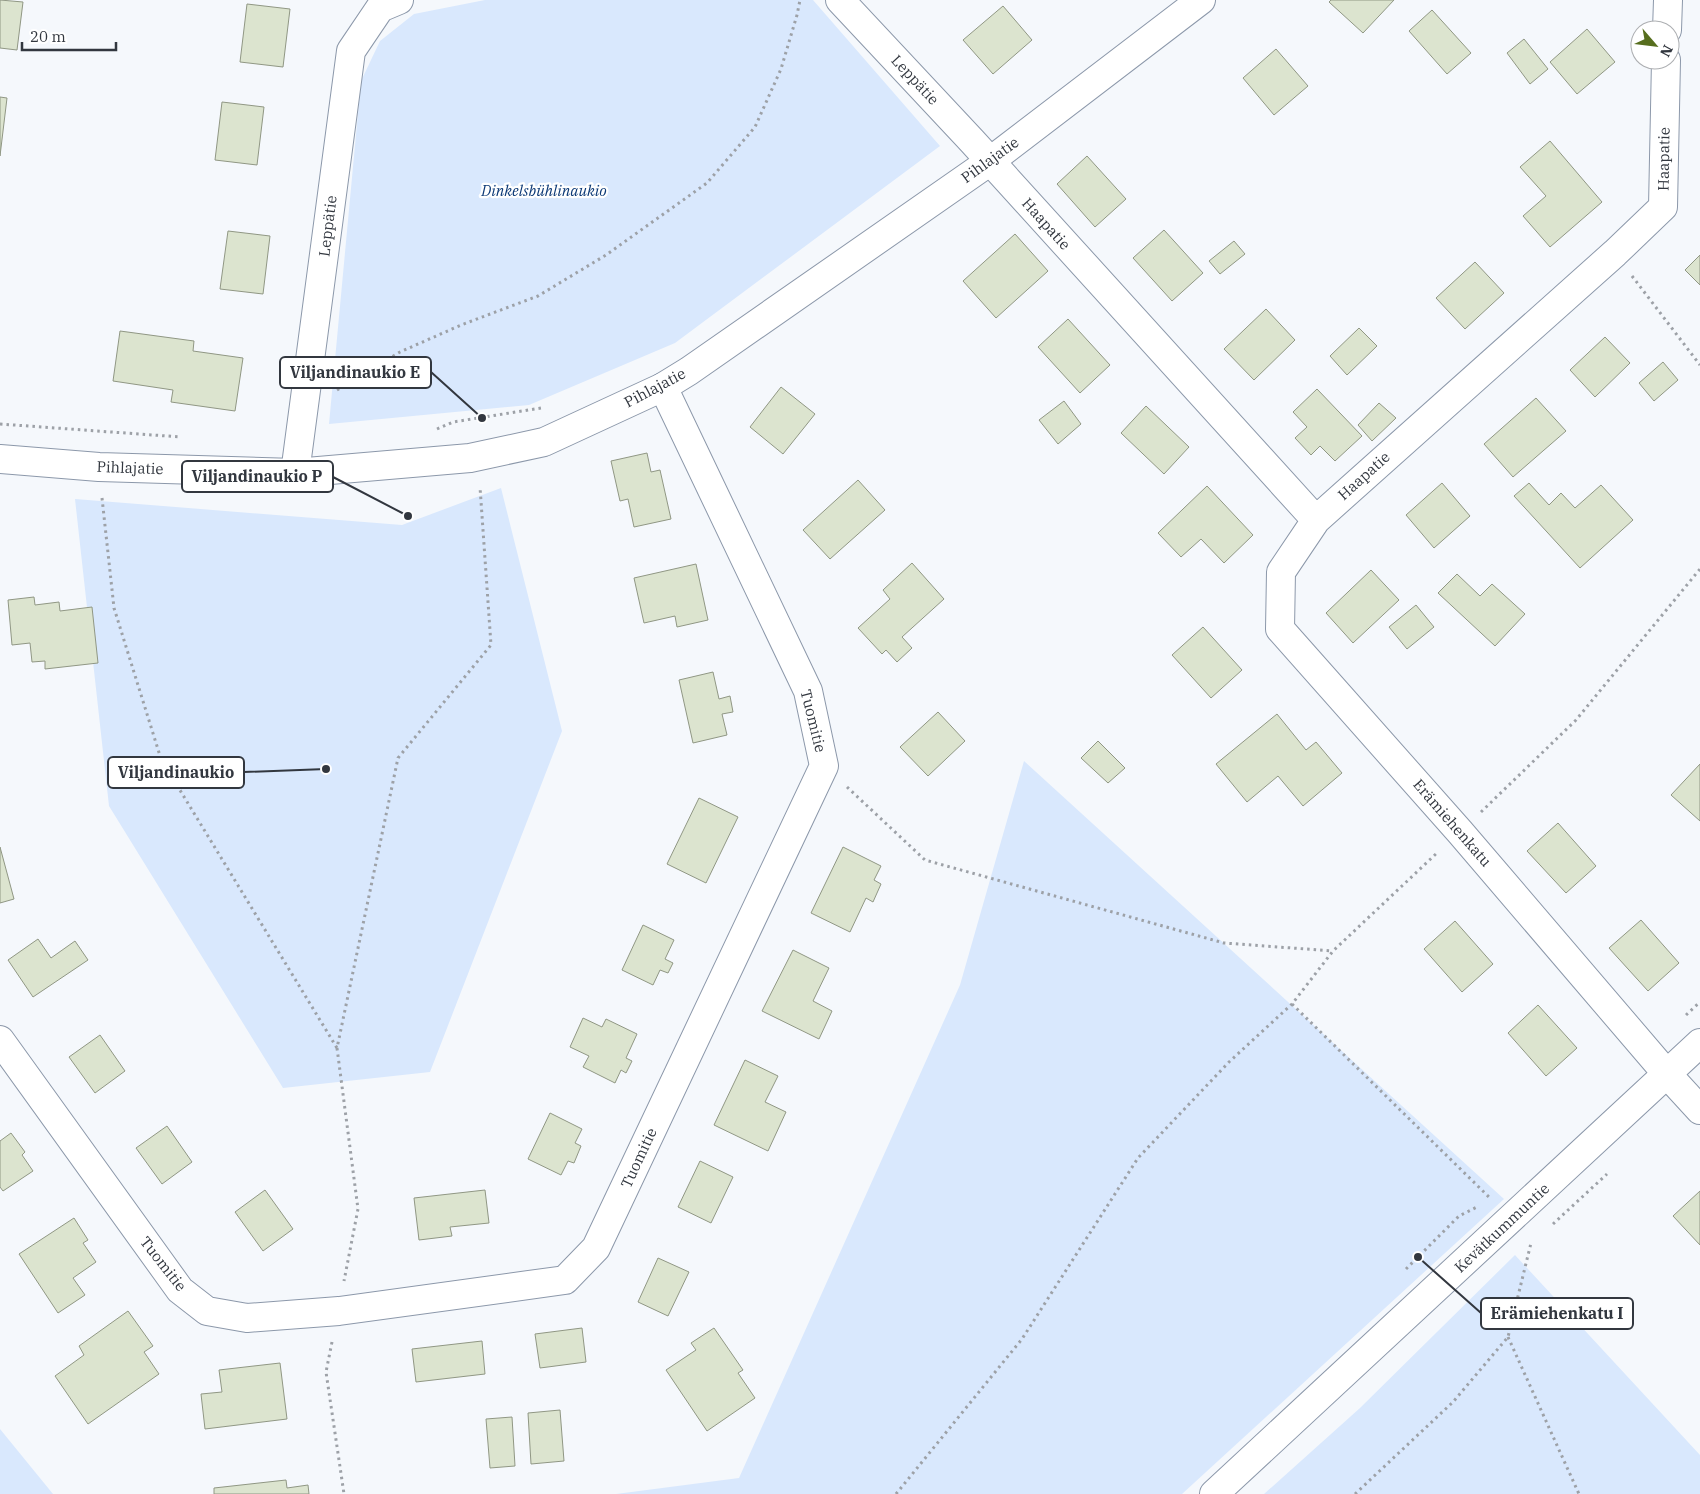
<svg xmlns="http://www.w3.org/2000/svg" width="1700" height="1494" viewBox="0 0 1700 1494" font-family="'IBM Plex Serif',serif">
  <rect width="100%" height="100%" fill="#f5f8fc"/>
  <!-- green -->
  <path fill="#d9e8fd" d="M 485,0 L 813,0 L 940,146 L 675,343 L 529,405 L 329,424 L 361,81 L 380,41 L 414,14 Z
    M 501,488 L 562,731 L 430,1072 L 283,1088 L 109,806 L 75,499 L 402,525 Z
    M 1024,761 L 1504,1199 L 1182,1494 L 616,1494 L 739,1478 L 960,985 Z
    M 1515,1255 L 1700,1455 L 1700,1494 L 1264,1494 L 1360,1408 Z
    M 0,1429 L 53,1494 L 0,1494 Z"/>
  <!-- building -->
  <path fill="#dce4cf" stroke="#909784" d="M 0,0 L 23,2 L 17,50 L 0,48 Z
    M 1331,0 L 1394,0 L 1363,33 L 1329,2 Z
    M 247,4 L 290,9 L 283,67 L 240,62 Z
    M 1003,6 L 1032,40 L 993,74 L 963,40 Z
    M 1432,10 L 1471,53 L 1447,74 L 1409,31 Z
    M 1587,29 L 1615,62 L 1577,94 L 1550,62 Z
    M 1524,39 L 1548,69 L 1530,84 L 1507,53 Z
    M 1276,49 L 1308,86 L 1274,115 L 1243,78 Z
    M 0,97 L 7,98 L 0,156 Z
    M 222,102 L 264,107 L 257,165 L 215,160 Z
    M 1550,141 L 1602,202 L 1550,247 L 1523,216 L 1546,196 L 1520,167 Z
    M 1087,156 L 1126,199 L 1095,227 L 1057,184 Z
    M 1164,230 L 1203,273 L 1172,301 L 1133,258 Z
    M 228,231 L 270,236 L 263,294 L 220,289 Z
    M 1015,234 L 1048,271 L 996,318 L 963,281 Z
    M 1234,241 L 1245,254 L 1220,274 L 1209,261 Z
    M 1700,255 L 1700,285 L 1685,270 Z
    M 1475,262 L 1504,293 L 1465,329 L 1436,298 Z
    M 1266,309 L 1295,340 L 1254,380 L 1224,349 Z
    M 1068,319 L 1110,365 L 1080,393 L 1038,347 Z
    M 1359,328 L 1377,346 L 1347,375 L 1330,356 Z
    M 120,331 L 194,341 L 193,351 L 243,358 L 235,411 L 171,402 L 173,390 L 113,381 Z
    M 1605,337 L 1630,363 L 1595,397 L 1570,370 Z
    M 1663,362 L 1678,380 L 1654,401 L 1639,383 Z
    M 781,387 L 815,414 L 783,454 L 750,427 Z
    M 1317,389 L 1362,436 L 1335,461 L 1320,446 L 1311,455 L 1295,438 L 1307,427 L 1293,412 Z
    M 1536,398 L 1566,431 L 1513,477 L 1484,444 Z
    M 1064,401 L 1081,424 L 1058,444 L 1039,420 Z
    M 1379,403 L 1396,418 L 1372,441 L 1358,425 Z
    M 1146,406 L 1189,447 L 1164,474 L 1121,433 Z
    M 647,453 L 651,472 L 660,470 L 671,519 L 634,527 L 628,499 L 620,501 L 611,461 Z
    M 858,480 L 885,510 L 830,559 L 803,530 Z
    M 1442,483 L 1470,516 L 1434,548 L 1406,515 Z
    M 1529,483 L 1549,505 L 1561,493 L 1575,508 L 1601,485 L 1633,520 L 1580,568 L 1514,496 Z
    M 1207,486 L 1253,535 L 1224,563 L 1201,539 L 1181,557 L 1158,533 Z
    M 912,563 L 944,599 L 902,637 L 912,648 L 897,662 L 886,650 L 882,654 L 858,628 L 890,599 L 883,590 Z
    M 696,564 L 708,620 L 677,627 L 675,616 L 644,623 L 634,578 Z
    M 1371,570 L 1399,600 L 1353,643 L 1326,613 Z
    M 1457,574 L 1480,596 L 1492,584 L 1525,614 L 1495,646 L 1438,593 Z
    M 34,597 L 35,605 L 59,602 L 60,611 L 92,607 L 98,663 L 45,669 L 45,661 L 32,662 L 30,643 L 12,645 L 8,600 Z
    M 1416,605 L 1434,627 L 1407,649 L 1389,627 Z
    M 1203,627 L 1242,670 L 1211,698 L 1172,655 Z
    M 713,672 L 719,699 L 730,696 L 733,712 L 722,714 L 727,735 L 693,743 L 679,680 Z
    M 938,712 L 965,741 L 928,776 L 900,747 Z
    M 1277,714 L 1306,750 L 1316,742 L 1342,773 L 1303,806 L 1278,776 L 1247,802 L 1216,764 Z
    M 1098,741 L 1125,768 L 1108,783 L 1081,758 Z
    M 1700,764 L 1700,821 L 1671,795 Z
    M 699,798 L 738,817 L 706,883 L 667,864 Z
    M 1558,823 L 1596,866 L 1566,893 L 1527,851 Z
    M 0,847 L 14,899 L 0,903 Z
    M 843,847 L 881,866 L 874,880 L 881,884 L 873,902 L 866,898 L 850,932 L 811,913 Z
    M 1641,920 L 1679,963 L 1648,991 L 1609,948 Z
    M 1455,921 L 1493,964 L 1462,992 L 1424,949 Z
    M 643,925 L 674,940 L 665,959 L 673,963 L 668,973 L 660,970 L 653,985 L 622,970 Z
    M 38,939 L 51,958 L 75,941 L 88,960 L 33,997 L 8,960 Z
    M 793,950 L 829,968 L 813,1001 L 832,1011 L 819,1039 L 762,1011 Z
    M 1538,1005 L 1577,1048 L 1546,1076 L 1508,1033 Z
    M 583,1018 L 602,1027 L 606,1019 L 637,1034 L 626,1058 L 632,1061 L 626,1073 L 621,1070 L 615,1083 L 583,1067 L 589,1056 L 570,1047 Z
    M 100,1035 L 125,1071 L 95,1093 L 69,1057 Z
    M 745,1060 L 778,1076 L 765,1102 L 786,1112 L 768,1151 L 714,1125 Z
    M 550,1113 L 582,1129 L 575,1143 L 581,1146 L 574,1163 L 568,1161 L 561,1175 L 528,1159 Z
    M 167,1126 L 192,1162 L 162,1184 L 136,1148 Z
    M 11,1133 L 25,1152 L 22,1155 L 33,1171 L 3,1191 L 0,1187 L 0,1141 Z
    M 700,1161 L 733,1177 L 711,1223 L 678,1207 Z
    M 265,1190 L 293,1229 L 263,1251 L 235,1212 Z
    M 485,1190 L 489,1223 L 450,1227 L 452,1236 L 419,1240 L 414,1198 Z
    M 1700,1191 L 1700,1245 L 1673,1216 Z
    M 74,1218 L 88,1240 L 83,1243 L 96,1262 L 73,1278 L 85,1295 L 58,1313 L 19,1254 Z
    M 658,1258 L 689,1272 L 668,1316 L 638,1302 Z
    M 128,1311 L 153,1346 L 144,1352 L 159,1374 L 88,1424 L 55,1376 L 84,1355 L 79,1346 Z
    M 582,1328 L 586,1362 L 540,1368 L 535,1334 Z
    M 714,1328 L 743,1370 L 738,1373 L 755,1398 L 707,1431 L 666,1370 L 696,1350 L 691,1343 Z
    M 482,1341 L 485,1374 L 416,1382 L 412,1349 Z
    M 280,1363 L 287,1419 L 205,1429 L 201,1394 L 222,1392 L 219,1370 Z
    M 560,1410 L 564,1461 L 531,1464 L 528,1413 Z
    M 512,1417 L 515,1466 L 490,1468 L 486,1419 Z
    M 286,1480 L 287,1488 L 308,1485 L 309,1494 L 214,1494 L 214,1488 Z"/>
  <g fill="none" stroke-linecap="round" stroke-linejoin="round">
    <!-- street casing -->
    <g stroke="#8c98aa" stroke-width="30">
      <path id="street" d="M 840,0 L 972,141 L 1316,520 L 1615,253 L 1663,207 L 1666,60
        M 1667,30 L 1668,0
        M 295,473 L 351,51 L 380,8 L 399,0
        M 1316,520 L 1281,572 L 1280,629 L 1460,832 L 1667,1074 L 1700,1110
        M 0,1040 L 180,1290 L 207,1311 L 247,1318 L 339,1311 L 565,1280 L 596,1248 L 824,766 L 808,691 L 663,387"/>
    </g>
    <!-- secondary casing -->
    <g stroke="#8c98aa" stroke-width="30">
      <path id="secondary" d="M 0,459 L 99,467 L 295,473 L 470,458 L 544,442 L 663,387 L 689,371 L 989,162 L 1201,0
        M 1214,1494 L 1700,1043"/>
    </g>
    <!-- path -->
    <path stroke="#9da1a7" stroke-width="3" stroke-dasharray="2.5 4" stroke-linecap="butt" d="M 1632,276 L 1700,365
      M 337,390 L 400,352 L 461,325 L 538,296 L 606,255 L 707,183 L 755,127 L 781,69 L 797,15 L 800,0
      M 0,424 L 181,437
      M 437,429 L 453,422 L 541,408
      M 102,498 L 114,608 L 161,759 L 337,1048 L 398,758 L 491,645 L 480,487
      M 847,787 L 925,860 L 1224,943 L 1333,951
      M 1481,812 L 1576,720 L 1700,569
      M 1292,1004 L 1490,1198
      M 1686,1015 L 1700,1002
      M 337,1048 L 358,1209 L 344,1281
      M 1553,1224 L 1607,1174
      M 1406,1269 L 1459,1216 L 1477,1207
      M 1508,1337 L 1579,1494
      M 332,1342 L 326,1372 L 344,1494
      M 896,1494 L 1022,1339 L 1138,1158 L 1229,1062 L 1292,1004 L 1333,951 L 1438,852
      M 1355,1494 L 1453,1402 L 1508,1337 L 1531,1243"/>
    <!-- street -->
    <use href="#street" stroke="#fff" stroke-width="28"/>
    <!-- secondary -->
    <use href="#secondary" stroke="#fff" stroke-width="28"/>
  </g>
  <g text-anchor="middle" stroke-width="4.5" stroke-linejoin="round" paint-order="stroke">
    <!-- street labels -->
    <g font-size="15" fill="#32373f" stroke="#fff">
      <text transform="translate(915 80) rotate(47)" y="5">Leppätie</text>
      <text transform="translate(1664 159) rotate(-89)" y="5">Haapatie</text>
      <text transform="translate(990 160) rotate(-36)" y="5">Pihlajatie</text>
      <text transform="translate(1046 224) rotate(48)" y="5">Haapatie</text>
      <text transform="translate(328 226) rotate(-83)" y="5">Leppätie</text>
      <text transform="translate(655 388) rotate(-28)" y="5">Pihlajatie</text>
      <text transform="translate(130 468) rotate(2)" y="5">Pihlajatie</text>
      <text transform="translate(1364 476) rotate(-42)" y="5">Haapatie</text>
      <text transform="translate(813 721) rotate(76)" y="5">Tuomitie</text>
      <text transform="translate(1452 823) rotate(49)" y="5">Erämiehenkatu</text>
      <text transform="translate(639 1158) rotate(-65)" y="5">Tuomitie</text>
      <text transform="translate(1502 1228) rotate(-43)" y="5">Kevätkummuntie</text>
      <text transform="translate(163 1264) rotate(52)" y="5">Tuomitie</text>
    </g>
    <!-- park labels -->
    <g font-size="15" font-style="italic" fill="#0b3875" stroke="#fff">
      <text x="544" y="196">Dinkelsbühlinaukio</text>
    </g>
  </g>
  <!-- callouts -->
  <path fill="none" stroke="#32373f" stroke-width="2" d="M482 418L431 372M408 516L333 477M326 769L244 772M1418 1257L1481 1313"/>
  <g fill="#32373f" stroke="#fff" stroke-width="2">
    <circle cx="482" cy="418" r="5"/>
    <circle cx="408" cy="516" r="5"/>
    <circle cx="326" cy="769" r="5"/>
    <circle cx="1418" cy="1257" r="5"/>
  </g>
  <g fill="#fff" stroke="#32373f" stroke-width="2">
    <rect x="280" y="357" width="151" height="31" rx="5"/>
    <rect x="182" y="461" width="151" height="31" rx="5"/>
    <rect x="108" y="757" width="136" height="31" rx="5"/>
    <rect x="1481" y="1298" width="152" height="31" rx="5"/>
  </g>
  <g font-size="16" text-anchor="middle" font-weight="bold" fill="#32373f">
    <text x="355" y="378">Viljandinaukio E</text>
    <text x="257" y="482">Viljandinaukio P</text>
    <text x="176" y="778">Viljandinaukio</text>
    <text x="1557" y="1319">Erämiehenkatu I</text>
  </g>
  <!-- north arrow -->
  <g transform="translate(1655 45) rotate(118)"><circle r="24" fill="#ffffff" stroke="#adafb2"/>
  <path d="M0-4L9 19L0 12L-9 19Z" fill="#576e1e"/>
  <text y="-8" font-size="14" font-weight="bold" text-anchor="middle" fill="#32373f">N</text>
  </g>
  <!-- scale -->
  <path d="M22 42v8h94v-8" fill="none" stroke="#32373f" stroke-width="2.5"/>
  <text x="30" y="42" font-size="15" fill="#32373f" stroke="#ffffff" stroke-width="4" paint-order="stroke">20 m</text>
</svg>
